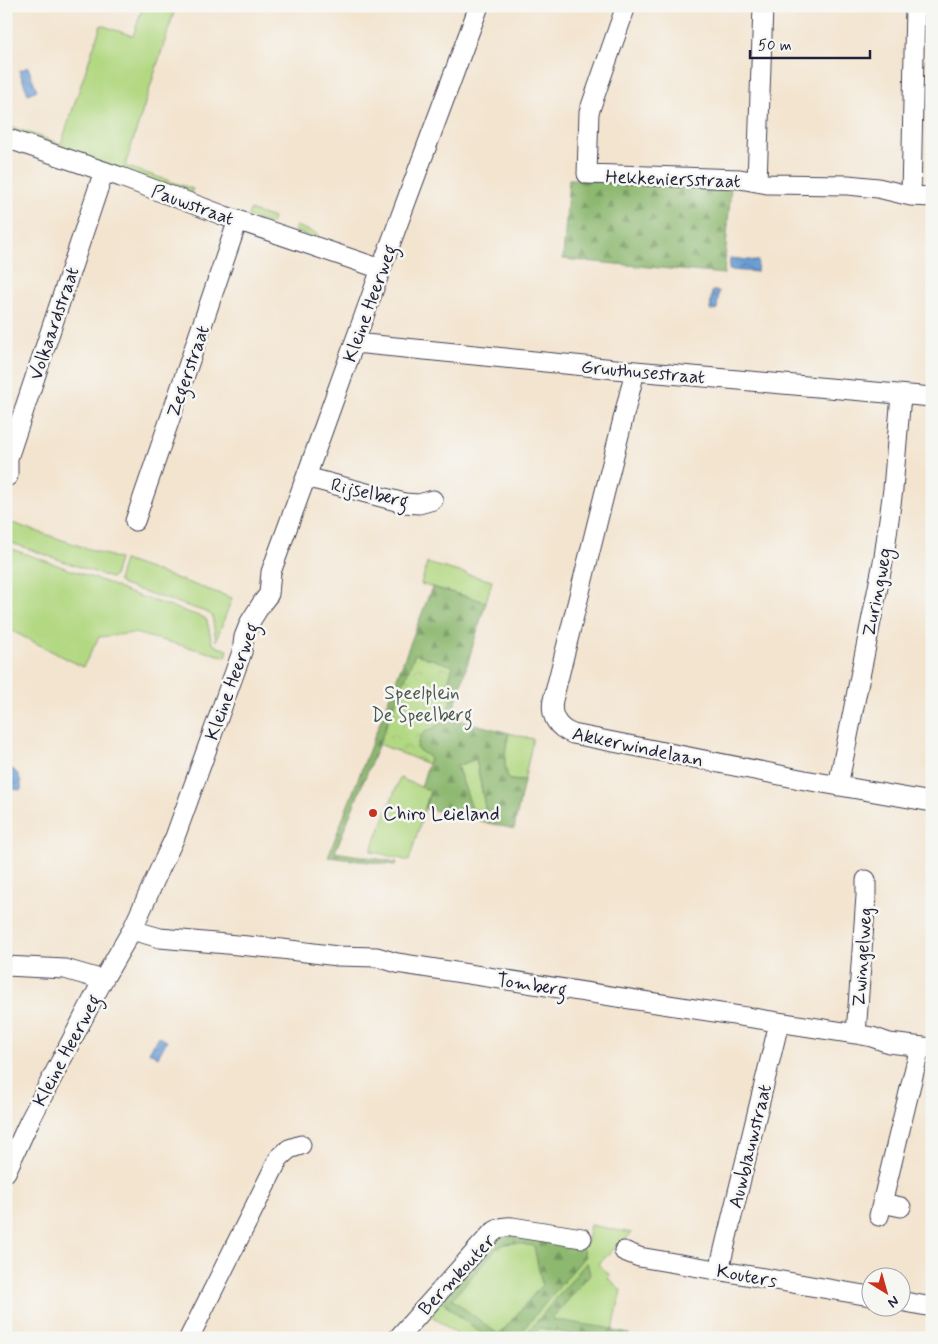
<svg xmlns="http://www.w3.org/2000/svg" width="938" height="1344" viewBox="0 0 938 1344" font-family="Mynerve,sans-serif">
  <defs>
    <pattern id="forest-firs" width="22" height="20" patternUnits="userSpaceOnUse" patternTransform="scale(1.25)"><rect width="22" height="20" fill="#8db870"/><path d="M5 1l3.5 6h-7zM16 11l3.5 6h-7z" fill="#73955d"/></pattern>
    <pattern id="park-crowns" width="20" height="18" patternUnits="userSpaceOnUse" patternTransform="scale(1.25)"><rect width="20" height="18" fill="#b2d882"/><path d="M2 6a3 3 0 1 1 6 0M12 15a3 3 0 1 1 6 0" fill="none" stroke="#99b971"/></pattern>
    <pattern id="water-waves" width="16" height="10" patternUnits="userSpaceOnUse" patternTransform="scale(1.25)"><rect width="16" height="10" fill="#699cd4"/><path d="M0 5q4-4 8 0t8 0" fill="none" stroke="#567fad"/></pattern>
  </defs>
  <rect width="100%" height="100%" fill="#f6f6f2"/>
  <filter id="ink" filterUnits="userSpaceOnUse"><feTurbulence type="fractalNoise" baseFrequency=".02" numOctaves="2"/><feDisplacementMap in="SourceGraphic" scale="10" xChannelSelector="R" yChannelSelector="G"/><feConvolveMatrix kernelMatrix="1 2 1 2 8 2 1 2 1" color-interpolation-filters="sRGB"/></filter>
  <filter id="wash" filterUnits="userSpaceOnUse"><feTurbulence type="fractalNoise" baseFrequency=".0096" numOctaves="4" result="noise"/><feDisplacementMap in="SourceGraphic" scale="20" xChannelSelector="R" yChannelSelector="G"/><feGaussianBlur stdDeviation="1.12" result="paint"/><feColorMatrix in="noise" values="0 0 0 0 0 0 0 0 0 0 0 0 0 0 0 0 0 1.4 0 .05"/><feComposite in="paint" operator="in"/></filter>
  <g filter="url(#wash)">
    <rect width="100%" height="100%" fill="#f3e4cf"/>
    <!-- grass -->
    <path fill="#b2d882" stroke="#6a7d5e" d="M 143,6 L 176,6 L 125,166 L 193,189 L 190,195 L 6,132 L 6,125 L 61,144 L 101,25 L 133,36 Z
      M 250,210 L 273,218 L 271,224 L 248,216 Z
      M 296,226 L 318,234 L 317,239 L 294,231 Z
      M 6,521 L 119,559 L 114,576 L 111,578 L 6,541 Z
      M 6,547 L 105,582 L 127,592 L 205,618 L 207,621 L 212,643 L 218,647 L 228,650 L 226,657 L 134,633 L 99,637 L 83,667 L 12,631 L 6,630 Z
      M 124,560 L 232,598 L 216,641 L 212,615 L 206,612 L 123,585 L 118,581 Z
      M 427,563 L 492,581 L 486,602 L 421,584 Z
      M 509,733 L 533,739 L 524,781 L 509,780 C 502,762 505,750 509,733 Z
      M 476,759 L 488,823 L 476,820 L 457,766 Z
      M 400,778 L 430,791 L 409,861 L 371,851 Z
      M 590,1225 L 632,1233 L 598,1264 L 610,1275 L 608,1278 L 621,1290 L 613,1331 L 629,1334 L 628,1338 L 462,1338 L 429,1314 L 493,1240 L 586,1245 Z"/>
    <!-- forest -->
    <path fill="url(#forest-firs)" stroke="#586d56" fill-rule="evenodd" d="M 569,179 L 731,186 L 724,274 L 563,259 Z
      M 432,587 L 486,602 L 451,718 L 509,733 C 505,750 502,763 509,780 L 524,781 L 514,829 L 488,823 L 476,759 L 457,766 L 476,820 L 425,808 L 430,791 L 421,787 L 430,758 L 417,749 C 419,726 434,733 442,720 C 447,713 450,702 453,694 L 445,691 L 453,666 L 415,654 L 335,852 L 397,862 L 395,865 L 328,857 Z
      M 500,1234 L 581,1245 L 585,1256 L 516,1338 L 487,1338 L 440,1301 ZM 514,1243 L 534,1246 L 542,1285 L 499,1335 L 452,1299 L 496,1249 L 505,1244 Z
      M 587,1262 L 590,1274 L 552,1319 L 613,1329 L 613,1331 L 629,1334 L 628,1338 L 591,1338 L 540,1328 L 531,1338 L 523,1338 Z"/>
    <!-- park -->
    <path fill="url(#park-crowns)" stroke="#6a7d5e" d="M 415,654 L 453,666 L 445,691 L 453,694 C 450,702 447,712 442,720 C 434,733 418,727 417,749 L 430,758 L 428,764 L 379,744 Z"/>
    <!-- water -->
    <path fill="url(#water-waves)" stroke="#465f88" d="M 28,67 L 37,90 L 28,94 L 19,71 Z
      M 730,258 L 758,261 L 757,272 L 729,270 Z
      M 712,291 L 719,291 L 717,310 L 710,310 Z
      M 6,766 C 18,770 22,778 21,790 L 12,789 L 12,786 L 10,785 L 6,787 Z
      M 158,1036 L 167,1041 L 158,1057 L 149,1052 Z"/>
  </g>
  <g filter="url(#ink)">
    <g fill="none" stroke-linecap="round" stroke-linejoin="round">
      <!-- minor casing -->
      <g stroke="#413f51" stroke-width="21">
        <path id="minor" d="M 626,6 L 589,112 L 587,174 L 740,179 L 767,184 L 848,185 L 878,188 L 911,196 L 932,197
          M 6,138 L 121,177 L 225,216 L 381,269
          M 757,182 L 763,6
          M 911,196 L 915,6
          M 355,343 L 635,371 L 932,397
          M 635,371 L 553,700 C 550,716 557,728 573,734 L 805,780 L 932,802
          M 8,476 L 8,458 L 104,171
          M 306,477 L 404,503 L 419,504 L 433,500
          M 135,521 L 238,220
          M 838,786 L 884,557 L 893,489 L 901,395
          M 132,930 L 160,938 L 282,949 L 337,956 L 377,957 L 397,963 L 856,1034 L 872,1037 L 889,1043 L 932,1048
          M 6,966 L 65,969 L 103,980
          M 856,1034 L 866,896 L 866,880
          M 6,1172 L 29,1122 L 103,980 L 132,930 L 158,873 L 175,837 L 242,652 L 244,637 L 250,622 L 262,603 L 269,594 L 271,572 L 306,477 L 381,269 L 479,6
          M 882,1203 L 901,1207
          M 879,1216 L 920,1047
          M 624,1251 L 639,1257 L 870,1296
          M 719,1270 L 779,1023
          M 900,1301 L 932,1307
          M 189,1338 L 279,1158 L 289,1149 L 301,1145
          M 398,1338 L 490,1235 C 496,1229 503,1226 512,1227 L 582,1238"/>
      </g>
      <!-- minor -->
      <use href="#minor" stroke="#fff" stroke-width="19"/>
    </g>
  </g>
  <!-- markers -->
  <circle fill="#c8321e" stroke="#f6f6f2" stroke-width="2" cx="373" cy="813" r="5"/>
  <g text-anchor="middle" stroke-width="5" stroke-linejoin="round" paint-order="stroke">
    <!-- street labels -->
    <g font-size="19" fill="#22223b" stroke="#f6f6f2">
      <text transform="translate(673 178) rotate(2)" y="7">Hekkeniersstraat</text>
      <text transform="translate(193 204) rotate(20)" y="7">Pauwstraat</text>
      <text transform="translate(369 303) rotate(-70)" y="7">Kleine Heerweg</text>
      <text transform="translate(53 323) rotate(-71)" y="7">Volkaardstraat</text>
      <text transform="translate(187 371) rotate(-71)" y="7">Zegerstraat</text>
      <text transform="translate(643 371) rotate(5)" y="7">Gruuthusestraat</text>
      <text transform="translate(370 492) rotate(13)" y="7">Rijselberg</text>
      <text transform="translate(876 592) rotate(-79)" y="7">Zuringweg</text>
      <text transform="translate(231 681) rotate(-70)" y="7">Kleine Heerweg</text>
      <text transform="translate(638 746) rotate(12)" y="7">Akkerwindelaan</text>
      <text transform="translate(861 957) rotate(-86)" y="7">Zwingelweg</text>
      <text transform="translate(532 984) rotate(9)" y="7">Tomberg</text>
      <text transform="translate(66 1050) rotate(-62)" y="7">Kleine Heerweg</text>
      <text transform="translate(749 1146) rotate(-76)" y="7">Auwblauwstraat</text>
      <text transform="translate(456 1274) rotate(-47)" y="7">Bermkouter</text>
      <text transform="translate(747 1275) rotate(10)" y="7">Kouters</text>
    </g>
    <!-- park labels -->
    <g font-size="19" fill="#4d5950" stroke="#f6f6f2">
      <text x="422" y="699">Speelplein<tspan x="422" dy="22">De Speelberg</tspan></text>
    </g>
    <!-- poi labels -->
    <g font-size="19" fill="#22223b" stroke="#f6f6f2" text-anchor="start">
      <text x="383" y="820">Chiro Leieland</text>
    </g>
  </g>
  <!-- margin -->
  <rect width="938" height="1344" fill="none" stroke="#f6f6f2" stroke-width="25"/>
  <!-- north arrow -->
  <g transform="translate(886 1292) rotate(143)"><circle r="24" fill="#f6f6f2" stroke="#a1a1a9"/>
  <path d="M0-4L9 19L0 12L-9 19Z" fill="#c8321e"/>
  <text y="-8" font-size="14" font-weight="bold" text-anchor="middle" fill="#22223b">N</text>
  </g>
  <!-- scale -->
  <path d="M750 50v8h120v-8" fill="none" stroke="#22223b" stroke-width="2.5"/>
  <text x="758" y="50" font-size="15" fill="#22223b" stroke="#f6f6f2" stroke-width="4" paint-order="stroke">50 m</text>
</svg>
